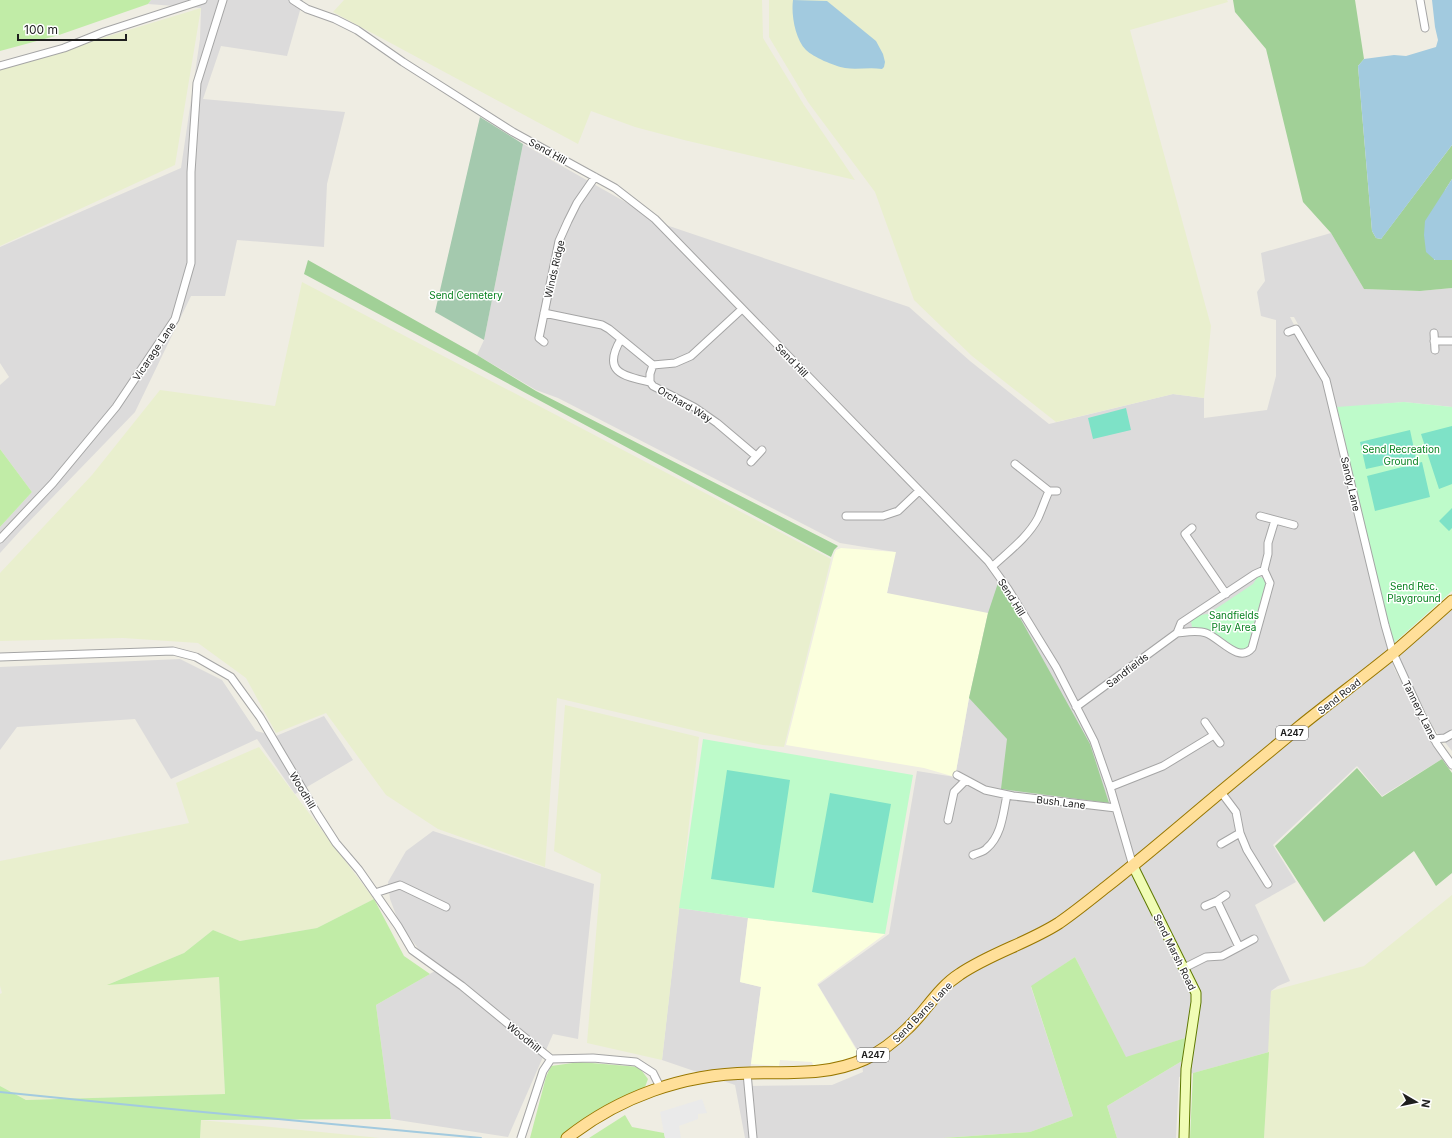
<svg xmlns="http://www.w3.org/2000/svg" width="1452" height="1138" viewBox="0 0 1452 1138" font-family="Inter,sans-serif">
  <rect width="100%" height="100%" fill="#efede3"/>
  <!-- residential -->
  <path fill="#dcdbdb" d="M 151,0 L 303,0 L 287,56 L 221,46 L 203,99 L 345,112 L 327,184 L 324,247 L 237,240 L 225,296 L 191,296 L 135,412 L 20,531 L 0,553 L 0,527 L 32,492 L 0,449 L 0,385 L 9,377 L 0,363 L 0,247 L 181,168 L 200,39 L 201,8 L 148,4 Z
    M 523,144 L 666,225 L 909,307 L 970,361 L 1049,424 L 1173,394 L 1204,398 L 1204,418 L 1267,410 L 1276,376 L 1276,320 L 1261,316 L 1257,292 L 1265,281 L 1261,253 L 1331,233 L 1364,289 L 1420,291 L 1452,288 L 1452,407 L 1404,402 L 1337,408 L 1327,378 L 1294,317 L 1290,317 L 1322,379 L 1333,419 L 1394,668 L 1442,759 L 1382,796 L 1357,766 L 1273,845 L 1296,882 L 1255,905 L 1290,981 L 1278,986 L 1271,991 L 1269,1052 L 1179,1077 L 1176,1138 L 1117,1138 L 1107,1106 L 1182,1061 L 1185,1038 L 1126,1058 L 1075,957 L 1031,987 L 1073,1116 L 1030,1132 L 943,1138 L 745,1138 L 735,1085 L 662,1060 L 679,908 L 748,918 L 740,982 L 761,987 L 748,1086 L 832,1085 L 863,1072 L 861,1056 L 818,985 L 889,934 L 917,771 L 955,777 L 969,698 L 887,593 L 895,552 L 840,543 L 558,398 L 536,390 L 477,355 L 484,340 Z
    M 1452,604 L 1452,751 L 1432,726 L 1396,653 Z
    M 180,659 L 222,680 L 256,731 L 276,736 L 324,716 L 353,760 L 295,794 L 257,739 L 171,779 L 135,719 L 17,727 L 0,750 L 0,667 Z
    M 433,831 L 594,884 L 578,1039 L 553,1034 L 508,1137 L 391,1119 L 376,1005 L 435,971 L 399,923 L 390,899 L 388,882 L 406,851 Z"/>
  <!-- education -->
  <path fill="#fbffdd" d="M 841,548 L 896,552 L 887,593 L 988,613 L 969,698 L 955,777 L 924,768 L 786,745 L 834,555 L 836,550 Z
    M 748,918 L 885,934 L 817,984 L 860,1056 L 833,1065 L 814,1068 L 812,1062 L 780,1060 L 779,1066 L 751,1064 L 761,987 L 740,982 Z"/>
  <!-- farmland -->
  <path fill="#e9efce" d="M 344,0 L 762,0 L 763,38 L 804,105 L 855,180 L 684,140 L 635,127 L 591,111 L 578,144 L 333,12 Z
    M 769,0 L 1227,0 L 1228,2 L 1130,30 L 1211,326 L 1204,398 L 1173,394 L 1056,422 L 972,356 L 914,300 L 875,192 L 808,102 L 769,37 Z
    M 201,8 L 175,165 L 0,246 L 0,69 Z
    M 302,282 L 831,559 L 784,747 L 763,745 L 705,733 L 557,698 L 545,867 L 438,829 L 386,795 L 326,713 L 276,733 L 246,678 L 198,643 L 123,638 L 0,641 L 0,573 L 92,475 L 160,390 L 275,406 Z
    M 565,705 L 699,737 L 662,1060 L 587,1043 L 601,874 L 554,851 Z
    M 259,747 L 374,899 L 317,928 L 240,941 L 213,930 L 184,953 L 109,984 L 219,977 L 225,1094 L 26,1100 L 0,1086 L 0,994 L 2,993 L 0,986 L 0,861 L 189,823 L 176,783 Z
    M 1452,895 L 1452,1138 L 1264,1138 L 1271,991 L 1364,966 Z
    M 201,1120 L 380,1138 L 200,1138 Z"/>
  <!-- grass -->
  <path fill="#c1eca7" d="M 0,0 L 151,0 L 148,4 L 59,35 L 0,51 Z
    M 0,449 L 32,492 L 0,527 Z
    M 374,899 L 404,956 L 430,974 L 376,1005 L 391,1119 L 201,1120 L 200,1138 L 0,1138 L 0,1086 L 26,1100 L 225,1094 L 219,977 L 107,985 L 184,953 L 213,930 L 240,941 L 317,928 Z
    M 1075,957 L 1126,1057 L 1185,1038 L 1182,1061 L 1107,1106 L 1117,1138 L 943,1138 L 1030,1132 L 1073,1116 L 1031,986 Z
    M 1269,1052 L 1264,1138 L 1190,1138 L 1193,1073 Z
    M 580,1062 L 639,1067 L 648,1079 L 645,1087 L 627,1095 L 562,1138 L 530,1138 L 546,1077 L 551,1066 Z
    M 625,1115 L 632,1127 L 664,1133 L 665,1138 L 589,1138 Z"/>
  <!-- forest -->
  <path fill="#a1d097" d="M 1233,0 L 1355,0 L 1364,59 L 1358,66 L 1372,231 L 1376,238 L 1381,239 L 1452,145 L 1452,179 L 1445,190 L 1434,260 L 1452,260 L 1452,288 L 1420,291 L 1364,289 L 1331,233 L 1303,202 L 1266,49 L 1235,12 Z
    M 308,260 L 477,355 L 536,391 L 838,546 L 834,550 L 831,557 L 304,274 Z
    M 999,580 L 1090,744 L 1109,803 L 1001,789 L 1007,739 L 969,698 L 988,613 Z
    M 1442,759 L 1452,773 L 1452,873 L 1436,886 L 1414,851 L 1324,922 L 1275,846 L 1357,768 L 1382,797 Z"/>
  <!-- cemetery -->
  <path fill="#a4c9ae" d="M 480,117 L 523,144 L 484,340 L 435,312 Z"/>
  <!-- park -->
  <path fill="#befbca" d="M 1404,402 L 1452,407 L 1452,591 L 1394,643 L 1388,625 L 1337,407 Z
    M 1258,576 L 1264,579 L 1266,586 L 1264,589 L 1250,637 L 1252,640 L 1252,644 L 1244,650 L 1236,648 L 1212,631 L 1192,627 L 1191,621 C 1198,615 1200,615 1208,614 L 1253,584 Z
    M 703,739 L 913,775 L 885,934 L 748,918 L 679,908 Z"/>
  <!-- pitch -->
  <path fill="#7ee2c7" d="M 1126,408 L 1131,430 L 1093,439 L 1088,418 Z
    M 1452,426 L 1452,484 L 1439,489 L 1421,434 Z
    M 1410,430 L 1416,458 L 1366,469 L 1360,442 Z
    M 1422,462 L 1430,497 L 1375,511 L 1367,476 Z
    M 1452,508 L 1452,528 L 1449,531 L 1439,521 Z
    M 727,770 L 790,780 L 774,888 L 711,879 Z
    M 830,793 L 891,804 L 873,903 L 812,892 Z"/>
  <!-- parking -->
  <path fill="#eaeaea" d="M 702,1099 L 707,1113 L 698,1114 L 698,1119 L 679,1126 L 681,1138 L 665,1138 L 660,1112 Z"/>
  <!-- water -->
  <path fill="#a2cadf" d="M 793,0 L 827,1 L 876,41 L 883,54 L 885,62 L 884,67 L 882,69 C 869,67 857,70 845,68 C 834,66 813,57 806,50 C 795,39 791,14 793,0 Z
    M 1432,0 L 1452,0 L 1452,145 L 1385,234 L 1381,239 L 1376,238 L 1372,231 L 1358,66 L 1364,59 L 1394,55 L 1406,56 L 1436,47 L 1438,40 L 1435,27 Z
    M 1452,179 L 1452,260 L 1435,260 L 1426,252 L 1424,235 L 1425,221 Z"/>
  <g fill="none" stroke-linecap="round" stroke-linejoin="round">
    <!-- stream -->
    <path stroke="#a2cadf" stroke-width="2" d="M 0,1092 L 150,1107 L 481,1138"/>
    <!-- street casing -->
    <g stroke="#a5a5a5" stroke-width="9">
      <path id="street" d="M 293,0 L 307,9 L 335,19 L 357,30 L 403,62 L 513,132 L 615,188 L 655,219 L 988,561 L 1008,589 L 1056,667 L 1094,741 L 1110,787 L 1133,866
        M 1420,0 L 1425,28
        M 0,66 L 64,48 L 104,32 L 203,0
        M 544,313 L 602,325 L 609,329 L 653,365 L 650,374 L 650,382 L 653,386 L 694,407 L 717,423 L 756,456
        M 1288,332 L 1296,329 L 1326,380 L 1385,625 L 1393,653 L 1421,714 L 1437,744 L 1452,765
        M 1434,333 L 1435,350
        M 621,339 C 602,371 621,376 650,382
        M 1434,341 L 1452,341
        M 544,342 L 539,338 L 559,241 L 568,221 L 577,203 L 595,177
        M 653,365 L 675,363 L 691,356 L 742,309
        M 751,462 L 762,450
        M 1015,464 L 1049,491
        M 846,516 L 883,516 L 898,511 L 919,491
        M 1260,516 L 1294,525
        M 1192,528 L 1185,534 L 1226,594
        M 0,539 L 53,483 L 116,407 L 175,319 L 191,263 L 191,172 L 197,83 L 223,0
        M 993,566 C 1008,552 1028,537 1038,518 C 1042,509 1045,500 1049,491 L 1057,491
        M 1177,633 C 1187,632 1197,630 1206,633 C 1220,638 1239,664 1252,648 L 1270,583 L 1264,570
        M 0,657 L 173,651 L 196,657 L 231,677 L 260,717 L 318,815 L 336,843 L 359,870 L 398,926 L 412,950 L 462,986 L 551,1059
        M 1076,707 L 1177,633 L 1181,623 L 1255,574 L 1264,570 L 1268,554 L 1268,543 L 1275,520
        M 1205,722 L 1214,735
        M 1434,739 L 1445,738 L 1452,734
        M 957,775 L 985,790 L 1013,796 L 1116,808
        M 1110,787 L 1163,766 L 1214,735 L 1220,743
        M 1221,792 L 1236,812 L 1240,833 L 1247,850 L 1268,884
        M 948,820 L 954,792 L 966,780
        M 1221,844 L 1240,833
        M 973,855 C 977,853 984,852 987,848 C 1002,835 1003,813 1007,795
        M 375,893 L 400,885 L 446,907
        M 1226,895 L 1217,901 L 1239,947
        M 1205,906 L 1217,901
        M 1184,968 L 1206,957 L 1222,956 L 1254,939
        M 747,1073 L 753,1138
        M 521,1138 L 543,1071 L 551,1059 L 593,1058 L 636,1062 L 653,1073 L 660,1087"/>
    </g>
    <!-- secondary casing -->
    <g stroke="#5e7901" stroke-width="11">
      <path id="secondary" d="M 1133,866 L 1196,993 L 1196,1002 L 1186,1069 L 1184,1138"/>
    </g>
    <!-- primary casing -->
    <g stroke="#987700" stroke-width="13">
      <path id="primary" d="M 567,1138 C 619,1097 683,1074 750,1073 C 789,1072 828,1076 865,1059 C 881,1052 896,1040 908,1028 C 926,1011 938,988 960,974 C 991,953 1028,943 1059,923 C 1075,912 1091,899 1106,887 C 1148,854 1188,819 1229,785 C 1253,765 1276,746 1299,727 C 1330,702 1361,679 1392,654 C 1412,637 1432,619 1452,601"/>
    </g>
    <!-- street -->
    <use href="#street" stroke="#fff" stroke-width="7"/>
    <!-- secondary -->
    <use href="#secondary" stroke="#f0fcb5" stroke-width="9"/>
    <!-- primary -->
    <use href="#primary" stroke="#ffdf99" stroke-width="11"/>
  </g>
  <g text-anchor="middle" stroke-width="3" stroke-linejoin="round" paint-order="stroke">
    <!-- shield labels -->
    <g fill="#fff" stroke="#626262" stroke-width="1">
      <rect x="1276" y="726" width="32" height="14" rx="3"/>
      <rect x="857" y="1048" width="32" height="14" rx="3"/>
    </g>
    <g font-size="9" font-weight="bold" fill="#1e1e1e">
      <text x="1292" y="736">A247</text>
      <text x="873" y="1058">A247</text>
    </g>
    <!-- street labels -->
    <g font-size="10" fill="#1e1e1e" stroke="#fff">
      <text transform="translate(548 151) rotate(29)" y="4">Send Hill</text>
      <text transform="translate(554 269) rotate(-77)" y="4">Winds Ridge</text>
      <text transform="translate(154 351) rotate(-56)" y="4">Vicarage Lane</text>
      <text transform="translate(792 360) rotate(46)" y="4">Send Hill</text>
      <text transform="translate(685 404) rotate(30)" y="4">Orchard Way</text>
      <text transform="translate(1351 484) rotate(77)" y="4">Sandy Lane</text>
      <text transform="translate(1012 597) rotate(58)" y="4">Send Hill</text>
      <text transform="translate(1127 670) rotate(-37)" y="4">Sandfields</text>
      <text transform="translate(1339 696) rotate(-38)" y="4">Send Road</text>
      <text transform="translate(1420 710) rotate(64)" y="4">Tannery Lane</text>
      <text transform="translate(303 790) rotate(59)" y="4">Woodhill</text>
      <text transform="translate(1061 802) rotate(7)" y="4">Bush Lane</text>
      <text transform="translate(1175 952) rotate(64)" y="4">Send Marsh Road</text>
      <text transform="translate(922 1012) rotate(-46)" y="4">Send Barns Lane</text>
      <text transform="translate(524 1037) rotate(39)" y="4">Woodhill</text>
    </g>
    <!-- park labels -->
    <g font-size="10" fill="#07811f" stroke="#fff">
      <text x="466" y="299">Send Cemetery</text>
      <text x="1401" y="453">Send Recreation<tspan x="1401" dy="12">Ground</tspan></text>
      <text x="1414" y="590">Send Rec.<tspan x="1414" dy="12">Playground</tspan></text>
      <text x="1234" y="619">Sandfields<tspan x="1234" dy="12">Play Area</tspan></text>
    </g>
  </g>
  <!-- north arrow -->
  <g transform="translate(1416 1102) rotate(99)" stroke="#ffffff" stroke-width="3" paint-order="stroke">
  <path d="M0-3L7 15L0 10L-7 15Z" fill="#1e1e1e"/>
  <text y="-6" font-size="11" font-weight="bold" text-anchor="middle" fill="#1e1e1e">N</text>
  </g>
  <!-- scale -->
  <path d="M18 34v6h108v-6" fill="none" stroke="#1e1e1e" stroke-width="2"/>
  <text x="24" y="34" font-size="12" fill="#1e1e1e" stroke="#ffffff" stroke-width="3" paint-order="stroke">100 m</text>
</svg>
